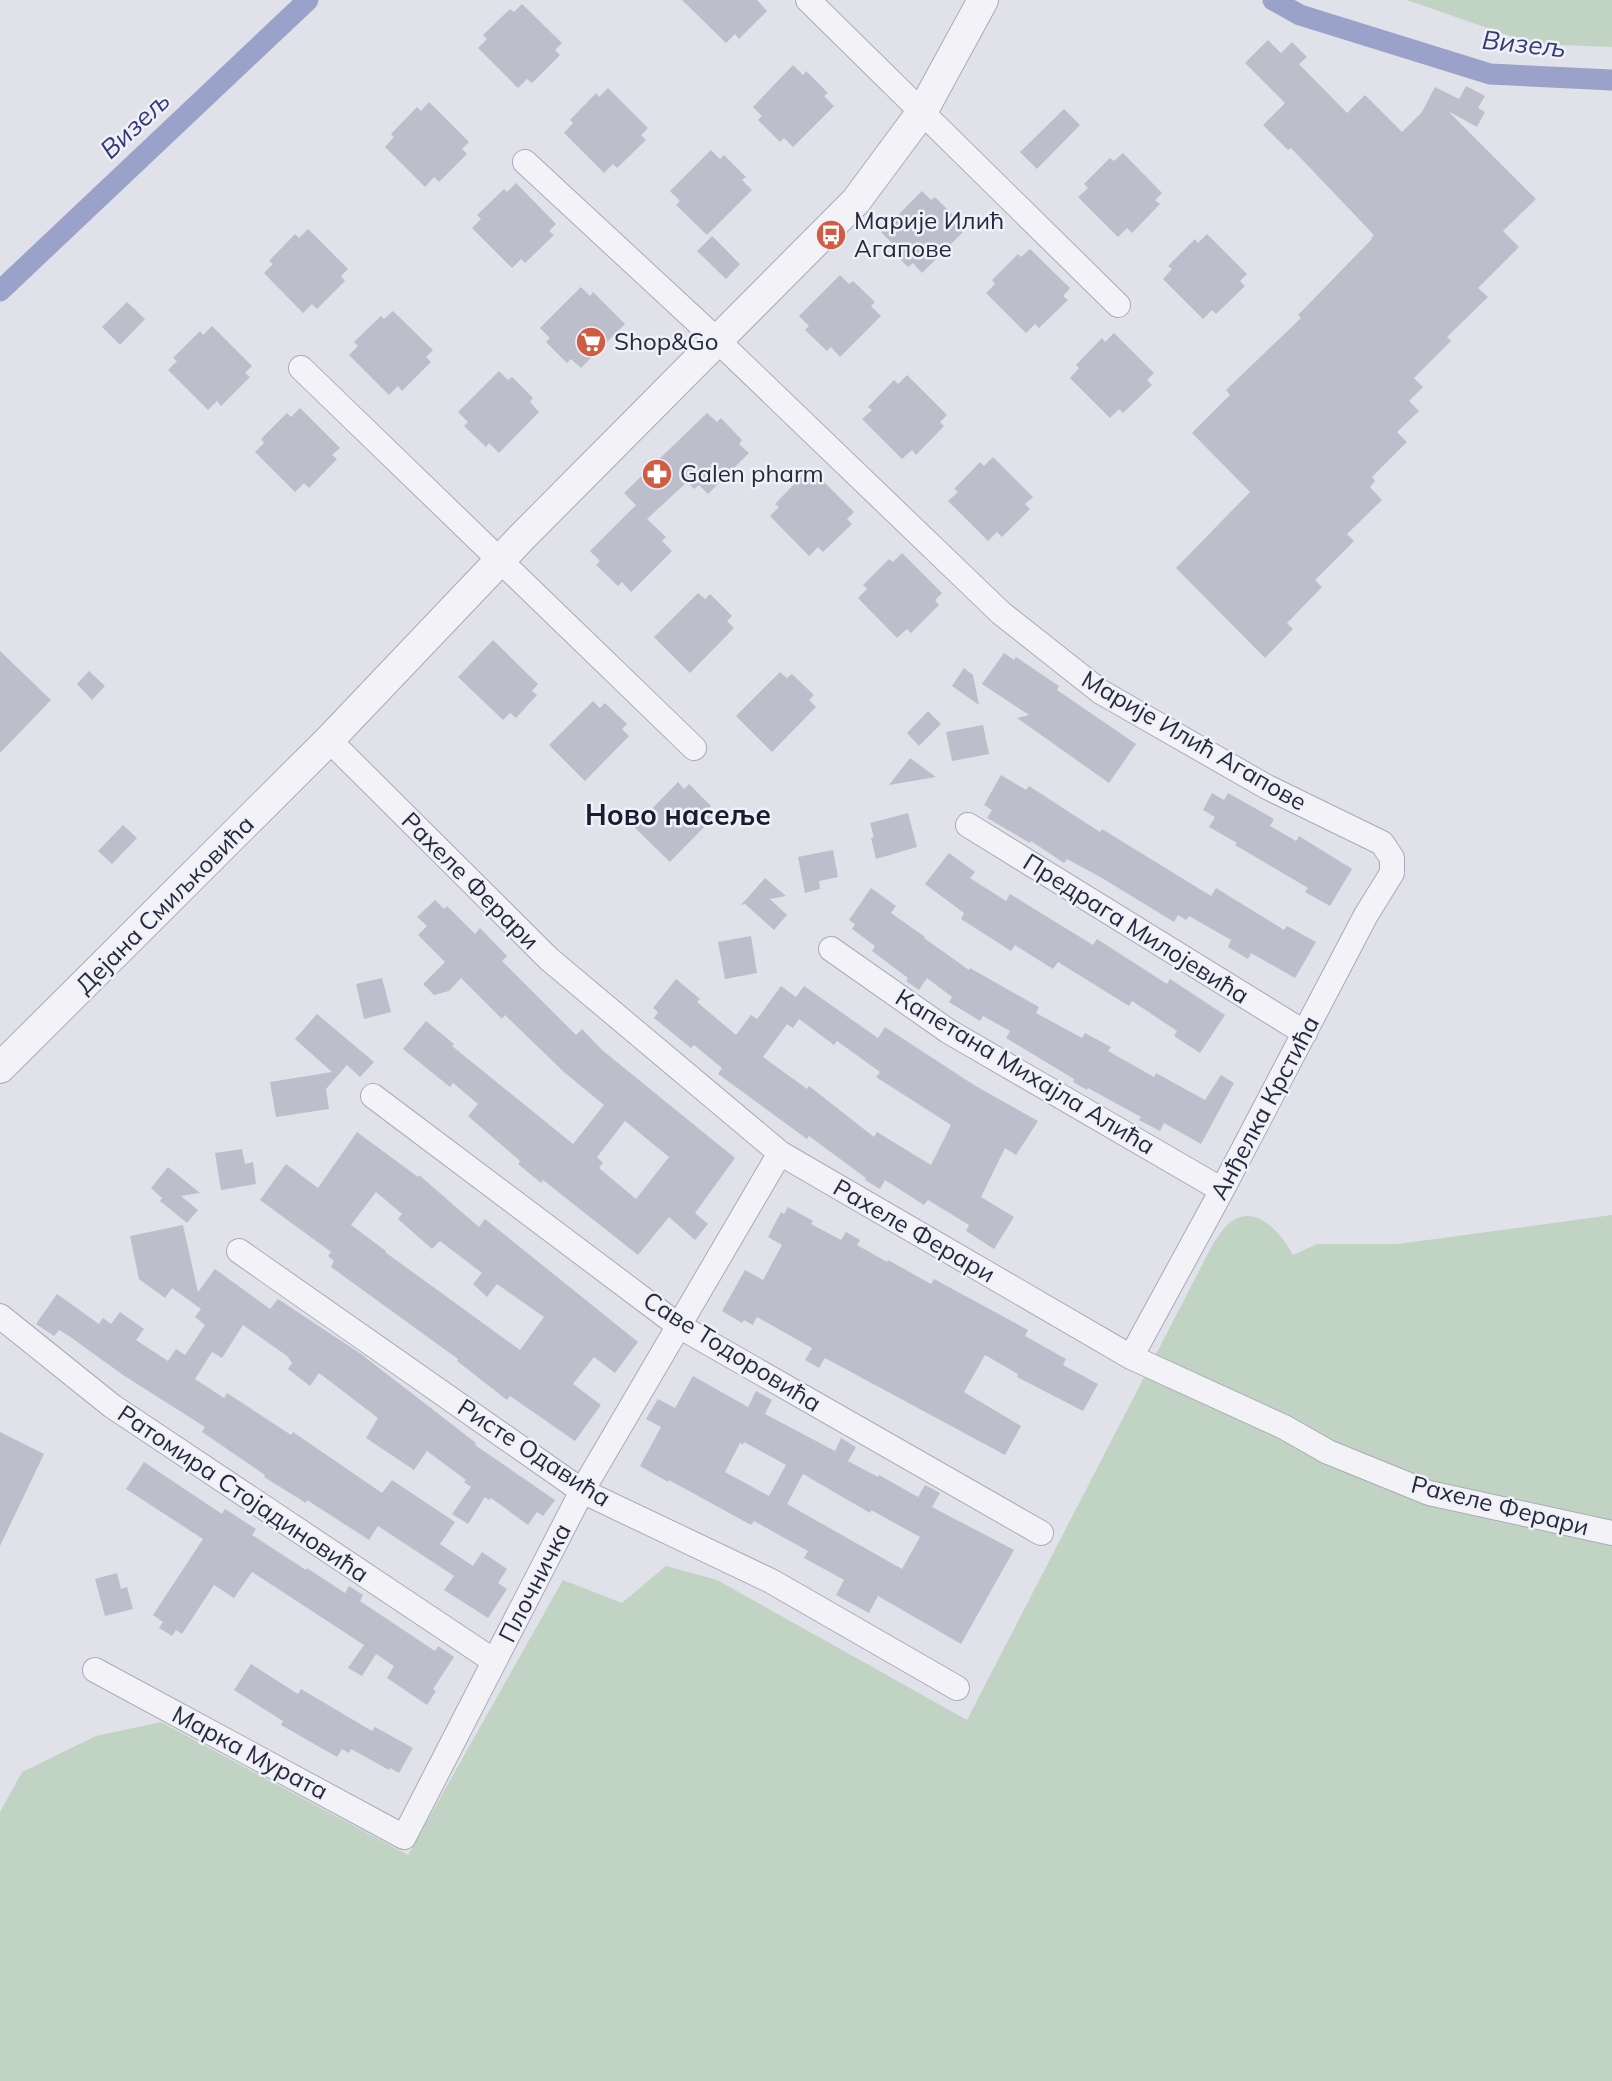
<svg xmlns="http://www.w3.org/2000/svg" width="1612" height="2081" viewBox="0 0 1612 2081" font-family="Mulish,sans-serif">
  <rect width="100%" height="100%" fill="#e0e1e9"/>
  <!-- green -->
  <path fill="#c1d3c2" d="M 1407,0 L 1612,0 L 1612,47 L 1533,44 Z
    M 1612,1215 L 1612,2081 L 0,2081 L 0,1812 L 22,1772 L 96,1736 L 161,1722 L 408,1855 L 563,1580 L 622,1603 L 666,1566 L 717,1580 L 967,1720 L 1214,1242 C 1219,1236 1225,1225 1232,1221 C 1258,1204 1282,1235 1293,1255 L 1317,1244 L 1398,1244 Z"/>
  <g fill="none" stroke-linecap="round" stroke-linejoin="round">
    <!-- canal -->
    <path stroke="#9ba2ca" stroke-width="21" d="M 1273,0 L 1300,15 L 1490,74 L 1612,80
      M 0,291 L 308,0"/>
  </g>
  <!-- building -->
  <path fill="#bdbecc" fill-rule="evenodd" d="M 682,0 L 757,0 L 767,11 L 739,39 L 735,34 L 726,43 Z
    M 522,4 L 562,43 L 555,50 L 560,55 L 532,83 L 527,79 L 518,88 L 478,48 L 487,39 L 483,35 L 510,9 L 514,12 Z
    M 1268,40 L 1281,53 L 1292,42 L 1307,57 L 1299,64 L 1347,113 L 1365,95 L 1402,132 L 1422,112 L 1435,87 L 1459,99 L 1466,86 L 1485,96 L 1478,108 L 1485,112 L 1477,127 L 1448,111 L 1536,199 L 1503,231 L 1519,247 L 1478,288 L 1488,297 L 1447,337 L 1451,341 L 1414,378 L 1423,387 L 1409,401 L 1419,411 L 1397,432 L 1407,442 L 1372,477 L 1375,481 L 1370,487 L 1382,500 L 1347,534 L 1354,541 L 1315,580 L 1322,587 L 1287,623 L 1293,629 L 1265,658 L 1176,568 L 1250,492 L 1192,433 L 1230,395 L 1226,390 L 1301,318 L 1298,315 L 1372,239 L 1371,238 L 1374,235 L 1291,148 L 1288,150 L 1263,125 L 1285,103 L 1245,63 Z
    M 793,65 L 803,75 L 806,71 L 828,93 L 824,96 L 834,106 L 793,147 L 784,138 L 780,142 L 758,120 L 762,116 L 753,107 Z
    M 608,88 L 648,128 L 641,135 L 646,140 L 617,168 L 613,164 L 604,173 L 564,133 L 573,123 L 570,120 L 596,93 L 599,97 Z
    M 429,102 L 469,142 L 462,149 L 467,154 L 439,182 L 434,177 L 425,187 L 385,147 L 394,137 L 391,134 L 417,107 L 421,111 Z
    M 1064,109 L 1080,125 L 1037,169 L 1020,152 Z
    M 711,150 L 720,159 L 724,155 L 746,177 L 742,180 L 752,190 L 707,235 L 676,205 L 680,201 L 670,191 Z
    M 1123,153 L 1162,193 L 1155,200 L 1160,204 L 1132,233 L 1127,228 L 1118,237 L 1078,197 L 1088,188 L 1084,184 L 1110,158 L 1114,161 Z
    M 516,183 L 556,224 L 549,231 L 554,235 L 525,263 L 521,259 L 512,268 L 472,228 L 481,219 L 477,215 L 504,189 L 507,192 Z
    M 922,191 L 931,200 L 935,197 L 956,218 L 953,222 L 963,232 L 922,273 L 913,263 L 908,267 L 887,246 L 891,242 L 881,232 Z
    M 308,229 L 348,269 L 341,276 L 345,281 L 317,309 L 312,304 L 303,313 L 264,273 L 273,264 L 269,261 L 295,234 L 299,238 Z
    M 1207,234 L 1247,274 L 1240,281 L 1245,286 L 1216,314 L 1212,310 L 1203,319 L 1163,279 L 1172,269 L 1168,266 L 1195,239 L 1198,243 Z
    M 712,236 L 740,264 L 726,279 L 697,251 Z
    M 1030,249 L 1070,288 L 1063,296 L 1068,300 L 1039,328 L 1035,324 L 1026,333 L 986,293 L 995,284 L 992,280 L 1018,254 L 1021,257 Z
    M 840,275 L 849,284 L 853,281 L 875,302 L 871,306 L 881,316 L 840,357 L 831,347 L 827,351 L 805,330 L 809,326 L 799,316 Z
    M 581,287 L 590,296 L 593,292 L 625,324 L 581,368 L 571,359 L 567,363 L 546,342 L 550,338 L 540,328 Z
    M 127,302 L 145,319 L 120,345 L 102,327 Z
    M 393,311 L 433,350 L 426,357 L 431,362 L 402,391 L 398,386 L 389,395 L 349,355 L 358,346 L 354,342 L 381,316 L 384,319 Z
    M 212,326 L 252,366 L 245,373 L 250,377 L 221,406 L 217,401 L 208,410 L 168,370 L 177,361 L 173,358 L 200,331 L 203,335 Z
    M 1114,333 L 1154,373 L 1147,380 L 1152,385 L 1123,413 L 1119,409 L 1110,418 L 1070,378 L 1079,368 L 1076,365 L 1102,338 L 1105,342 Z
    M 499,371 L 508,380 L 512,377 L 533,398 L 530,402 L 539,412 L 499,453 L 489,443 L 486,447 L 464,426 L 468,422 L 458,412 Z
    M 907,375 L 947,415 L 940,422 L 944,426 L 916,455 L 912,450 L 902,459 L 862,419 L 872,410 L 868,407 L 894,380 L 898,384 Z
    M 300,408 L 340,448 L 332,455 L 337,459 L 309,488 L 304,483 L 295,492 L 255,452 L 264,443 L 261,439 L 287,413 L 291,417 Z
    M 707,413 L 717,422 L 721,418 L 742,440 L 739,444 L 749,453 L 708,494 L 699,485 L 694,489 L 687,482 L 647,519 L 666,537 L 662,541 L 672,551 L 631,592 L 622,582 L 618,586 L 596,565 L 600,561 L 590,551 L 636,505 L 624,493 Z
    M 993,457 L 1033,497 L 1025,504 L 1030,509 L 1002,537 L 997,532 L 988,541 L 948,501 L 958,492 L 954,489 L 980,462 L 984,466 Z
    M 814,472 L 854,512 L 847,519 L 852,524 L 823,552 L 818,547 L 809,556 L 770,516 L 779,507 L 775,504 L 801,477 L 805,481 Z
    M 902,553 L 942,593 L 935,600 L 939,605 L 911,633 L 907,629 L 897,638 L 858,598 L 867,589 L 863,585 L 889,559 L 893,562 Z
    M 698,593 L 705,599 L 710,594 L 732,616 L 727,621 L 734,628 L 690,673 L 654,637 Z
    M 493,640 L 538,684 L 532,691 L 537,695 L 516,718 L 510,713 L 503,720 L 458,677 Z
    M 0,651 L 51,700 L 0,753 Z
    M 1004,653 L 1014,660 L 1016,657 L 1059,686 L 1057,690 L 1136,744 L 1109,783 L 1017,718 L 1029,715 L 982,684 Z
    M 964,668 L 973,675 L 979,705 L 952,686 Z
    M 89,671 L 105,686 L 92,700 L 77,684 Z
    M 780,672 L 787,678 L 792,674 L 814,695 L 809,700 L 816,707 L 772,752 L 736,716 Z
    M 593,701 L 600,708 L 605,703 L 627,724 L 622,729 L 629,736 L 585,781 L 549,745 Z
    M 928,711 L 941,724 L 919,746 L 907,733 Z
    M 983,725 L 989,754 L 952,761 L 946,732 Z
    M 910,758 L 936,777 L 889,785 Z
    M 1001,775 L 1026,790 L 1029,786 L 1100,832 L 1102,829 L 1211,896 L 1216,888 L 1284,930 L 1287,926 L 1316,942 L 1295,978 L 1251,953 L 1248,959 L 1228,947 L 1231,940 L 1189,916 L 1186,920 L 1178,915 L 1174,922 L 1102,878 L 1067,859 L 1064,863 L 1031,841 L 1030,843 L 987,818 L 992,810 L 984,805 Z
    M 678,782 L 684,789 L 689,784 L 711,806 L 706,810 L 713,818 L 670,862 L 634,827 Z
    M 1212,793 L 1224,800 L 1228,793 L 1274,819 L 1270,826 L 1296,841 L 1299,836 L 1352,869 L 1330,906 L 1305,892 L 1308,888 L 1235,845 L 1237,843 L 1209,827 L 1215,817 L 1203,810 Z
    M 908,813 L 917,847 L 876,859 L 871,838 L 874,837 L 870,823 Z
    M 123,825 L 137,838 L 112,864 L 98,851 Z
    M 833,850 L 838,877 L 819,881 L 820,889 L 805,893 L 798,857 Z
    M 949,853 L 975,872 L 970,878 L 1006,901 L 1010,894 L 1093,945 L 1097,939 L 1167,984 L 1170,979 L 1225,1015 L 1200,1053 L 1174,1036 L 1177,1031 L 1132,1001 L 1129,1006 L 1058,962 L 1053,969 L 1015,945 L 1011,951 L 961,919 L 964,913 L 925,884 Z
    M 765,878 L 786,896 L 770,899 L 787,915 L 774,930 L 745,904 L 741,905 Z
    M 871,888 L 896,906 L 891,913 L 925,937 L 924,938 L 969,970 L 970,968 L 1039,1007 L 1036,1013 L 1082,1038 L 1085,1033 L 1111,1047 L 1108,1051 L 1154,1077 L 1156,1073 L 1205,1100 L 1221,1075 L 1234,1083 L 1201,1144 L 1164,1123 L 1160,1131 L 1139,1120 L 1141,1117 L 1088,1088 L 1087,1090 L 1073,1082 L 1074,1079 L 1006,1038 L 1010,1031 L 983,1016 L 980,1021 L 949,1002 L 952,997 L 927,978 L 919,990 L 906,981 L 908,978 L 872,951 L 875,946 L 852,929 L 855,924 L 849,920 Z
    M 435,900 L 444,909 L 447,906 L 475,934 L 480,928 L 507,956 L 502,961 L 576,1035 L 582,1029 L 602,1050 L 735,1158 L 695,1213 L 708,1224 L 695,1240 L 669,1217 L 638,1255 L 543,1180 L 541,1183 L 518,1164 L 520,1161 L 468,1116 L 478,1104 L 453,1083 L 450,1087 L 403,1049 L 426,1021 L 454,1044 L 452,1046 L 573,1144 L 604,1105 L 564,1072 L 505,1015 L 502,1019 L 461,978 L 449,991 L 434,995 L 423,984 L 445,962 L 418,935 L 427,926 L 417,917 ZM 625,1121 L 669,1157 L 636,1199 L 599,1168 L 603,1163 L 597,1157 Z
    M 751,936 L 757,973 L 725,979 L 718,942 Z
    M 382,978 L 391,1012 L 364,1019 L 356,984 Z
    M 676,979 L 700,999 L 697,1002 L 736,1035 L 751,1015 L 757,1019 L 781,986 L 796,997 L 804,986 L 878,1038 L 885,1027 L 974,1085 L 1038,1121 L 1016,1155 L 1005,1148 L 981,1197 L 1014,1217 L 994,1249 L 966,1231 L 969,1225 L 928,1200 L 924,1205 L 885,1180 L 880,1189 L 865,1180 L 866,1178 L 809,1136 L 807,1139 L 718,1074 L 722,1068 L 694,1045 L 691,1048 L 654,1018 L 658,1012 L 653,1008 ZM 799,1019 L 834,1045 L 837,1041 L 880,1072 L 876,1077 L 951,1125 L 931,1165 L 877,1132 L 874,1137 L 809,1086 L 807,1089 L 763,1057 L 787,1024 L 793,1028 Z
    M 317,1014 L 374,1062 L 360,1077 L 347,1065 L 326,1089 L 329,1109 L 276,1117 L 270,1082 L 332,1072 L 295,1039 Z
    M 357,1132 L 418,1177 L 419,1175 L 479,1227 L 485,1219 L 638,1342 L 615,1373 L 594,1357 L 573,1384 L 601,1405 L 575,1441 L 510,1396 L 507,1400 L 457,1361 L 458,1359 L 331,1267 L 334,1261 L 328,1256 L 331,1252 L 260,1200 L 286,1164 L 318,1188 ZM 376,1192 L 402,1214 L 398,1219 L 432,1249 L 440,1241 L 482,1273 L 473,1284 L 487,1297 L 497,1284 L 544,1317 L 520,1350 L 385,1252 L 386,1251 L 351,1225 Z
    M 242,1149 L 245,1164 L 253,1162 L 256,1184 L 221,1190 L 215,1153 Z
    M 168,1167 L 200,1193 L 181,1196 L 198,1210 L 187,1223 L 160,1201 L 162,1198 L 151,1188 Z
    M 788,1207 L 813,1221 L 811,1224 L 841,1240 L 846,1232 L 860,1240 L 857,1245 L 887,1262 L 888,1260 L 931,1284 L 934,1279 L 1028,1330 L 1025,1336 L 1066,1359 L 1063,1365 L 1098,1384 L 1083,1411 L 1017,1377 L 1018,1374 L 985,1355 L 964,1392 L 1021,1426 L 1005,1455 L 825,1358 L 819,1368 L 805,1360 L 812,1348 L 757,1317 L 753,1325 L 744,1320 L 742,1323 L 722,1311 L 745,1270 L 763,1280 L 782,1245 L 768,1237 L 781,1212 L 784,1214 Z
    M 183,1225 L 198,1292 L 215,1269 L 270,1309 L 278,1299 L 361,1354 L 476,1443 L 475,1445 L 555,1500 L 543,1516 L 537,1512 L 528,1525 L 491,1498 L 489,1500 L 485,1497 L 468,1524 L 452,1514 L 471,1487 L 464,1482 L 466,1480 L 427,1451 L 414,1470 L 366,1438 L 378,1418 L 319,1373 L 310,1386 L 288,1369 L 292,1363 L 287,1356 L 243,1325 L 222,1358 L 212,1352 L 195,1379 L 224,1398 L 227,1393 L 291,1435 L 293,1432 L 382,1493 L 392,1480 L 455,1522 L 440,1544 L 473,1566 L 482,1552 L 507,1569 L 498,1583 L 507,1589 L 488,1618 L 444,1590 L 454,1576 L 378,1526 L 369,1540 L 307,1500 L 306,1503 L 264,1477 L 265,1475 L 202,1432 L 205,1427 L 123,1375 L 69,1336 L 59,1330 L 54,1336 L 36,1324 L 57,1294 L 99,1324 L 103,1318 L 111,1324 L 120,1312 L 144,1329 L 136,1340 L 168,1361 L 176,1349 L 185,1355 L 205,1325 L 195,1317 L 201,1309 L 172,1288 L 165,1298 L 139,1279 L 130,1236 Z
    M 693,1376 L 748,1407 L 756,1391 L 772,1400 L 765,1414 L 835,1451 L 841,1438 L 856,1447 L 848,1461 L 878,1477 L 879,1475 L 918,1497 L 925,1485 L 940,1493 L 932,1507 L 1014,1550 L 961,1644 L 878,1596 L 869,1613 L 836,1595 L 844,1580 L 804,1558 L 808,1551 L 754,1521 L 751,1525 L 669,1480 L 668,1482 L 640,1466 L 661,1427 L 646,1419 L 658,1399 L 675,1408 ZM 744,1442 L 786,1465 L 769,1496 L 725,1472 L 740,1443 L 743,1445 ZM 803,1474 L 870,1513 L 871,1510 L 920,1537 L 902,1569 L 787,1504 Z
    M 0,1432 L 44,1454 L 0,1546 Z
    M 144,1462 L 222,1514 L 225,1509 L 256,1529 L 252,1535 L 306,1570 L 307,1568 L 345,1593 L 349,1586 L 363,1595 L 360,1601 L 435,1651 L 438,1646 L 454,1657 L 433,1689 L 436,1691 L 427,1705 L 387,1678 L 394,1666 L 376,1654 L 362,1676 L 348,1668 L 364,1645 L 252,1572 L 234,1598 L 214,1585 L 182,1634 L 176,1630 L 172,1636 L 159,1628 L 163,1622 L 153,1615 L 203,1539 L 126,1489 Z
    M 117,1573 L 121,1589 L 127,1587 L 133,1609 L 105,1616 L 95,1579 Z
    M 251,1664 L 298,1694 L 301,1689 L 372,1731 L 375,1727 L 413,1748 L 399,1773 L 390,1768 L 389,1770 L 351,1749 L 349,1753 L 342,1749 L 337,1757 L 281,1725 L 283,1721 L 234,1690 Z"/>
  <g fill="none" stroke-linecap="round" stroke-linejoin="round">
    <!-- minor casing -->
    <g stroke="#a9aab7" stroke-width="26">
      <path id="minor" d="M 808,0 L 1118,305
        M 525,162 L 717,340 L 1001,613 L 1101,692 L 1267,787 L 1382,843 L 1392,858 L 1392,873 L 1366,915 L 1222,1190 L 1131,1357
        M 301,368 L 694,748
        M 329,740 L 549,959 L 780,1153 L 1131,1357 L 1284,1427 L 1328,1452 L 1429,1493 L 1612,1533
        M 968,825 L 1305,1033
        M 831,949 L 948,1031 L 1222,1190
        M 373,1096 L 679,1326 L 1041,1533
        M 239,1251 L 582,1491 L 771,1581 L 957,1688
        M 0,1316 L 112,1406 L 494,1661
        M 95,1670 L 404,1837 L 582,1491 L 780,1153"/>
    </g>
    <!-- tertiary casing -->
    <g stroke="#a9aab7" stroke-width="32">
      <path id="tertiary" d="M 0,1068 L 329,740 L 523,536 L 856,201 L 922,112 L 983,0"/>
    </g>
    <!-- minor -->
    <use href="#minor" stroke="#f3f3f7" stroke-width="24"/>
    <!-- tertiary -->
    <use href="#tertiary" stroke="#f3f3f7" stroke-width="30"/>
  </g>
  <!-- icons -->
  <defs>
    <g id="bus-disc" transform="scale(1.575)"><circle r="9.5" fill="#d05d43" stroke="#f0f0f7"/><path d="M-5-6H5V4H4V6H2V4H-2V6H-4V4H-5ZM-3.5-4V0h7V-4ZM-3.5 1.2v1.5H-2V1.2ZM2 1.2v1.5H3.5V1.2Z" fill="#fff"/></g>
    <g id="supermarket-disc" transform="scale(1.575)"><circle r="9.5" fill="#d05d43" stroke="#f0f0f7"/><path d="M-6-5.5h2.5l.6 2H6L4.5 2H-2.5L-4.4-4H-6ZM-1.5 3.2a1.3 1.3 0 1 0 .1 0ZM3 3.2a1.3 1.3 0 1 0 .1 0Z" fill="#fff"/></g>
    <g id="pharmacy-disc" transform="scale(1.575)"><circle r="9.5" fill="#d05d43" stroke="#f0f0f7"/><path d="M-2-6h4v4h4v4h-4v4h-4v-4h-4v-4h4Z" fill="#fff"/></g>
  </defs>
  <g fill-rule="evenodd">
    <use href="#bus-disc" x="831" y="235"/>
    <use href="#supermarket-disc" x="591" y="342"/>
    <use href="#pharmacy-disc" x="657" y="474"/>
  </g>
  <g text-anchor="middle" stroke-width="5" stroke-linejoin="round" paint-order="stroke">
    <!-- poi labels -->
    <g font-size="24" fill="#282941" stroke="#f0f0f7" text-anchor="start">
      <text x="854" y="229">Марије Илић<tspan x="854" dy="28">Агапове</tspan></text>
      <text x="614" y="350">Shop&amp;Go</text>
      <text x="680" y="482">Galen pharm</text>
    </g>
    <!-- street labels -->
    <g font-size="24" fill="#282941" stroke="#f0f0f7">
      <text transform="translate(1194 741) rotate(30)" y="8">Марије Илић Агапове</text>
      <text transform="translate(470 881) rotate(45)" y="8">Рахеле Ферари</text>
      <text transform="translate(165 905) rotate(-45)" y="8">Дејана Смиљковића</text>
      <text transform="translate(1136 929) rotate(32)" y="8">Предрага Милојевића</text>
      <text transform="translate(1025 1072) rotate(31)" y="8">Капетана Михајла Алића</text>
      <text transform="translate(1265 1108) rotate(-62)" y="8">Анђелка Крстића</text>
      <text transform="translate(914 1231) rotate(30)" y="8">Рахеле Ферари</text>
      <text transform="translate(732 1352) rotate(32)" y="8">Саве Тодоровића</text>
      <text transform="translate(534 1453) rotate(33)" y="8">Ристе Одавића</text>
      <text transform="translate(243 1494) rotate(34)" y="8">Ратомира Стојадиновића</text>
      <text transform="translate(1500 1506) rotate(14)" y="8">Рахеле Ферари</text>
      <text transform="translate(535 1583) rotate(-63)" y="8">Плочничка</text>
      <text transform="translate(250 1753) rotate(28)" y="8">Марка Мурата</text>
    </g>
    <!-- water labels -->
    <g font-size="26" font-style="italic" fill="#323a75" stroke="#f0f0f7">
      <text transform="translate(1524 44) rotate(6)" y="9">Визељ</text>
      <text transform="translate(135 125) rotate(-43)" y="9">Визељ</text>
    </g>
    <!-- quarter labels -->
    <g font-size="28" font-weight="bold" fill="#1b1b32" stroke="#f0f0f7">
      <text x="678" y="825">Ново насеље</text>
    </g>
  </g>
</svg>
